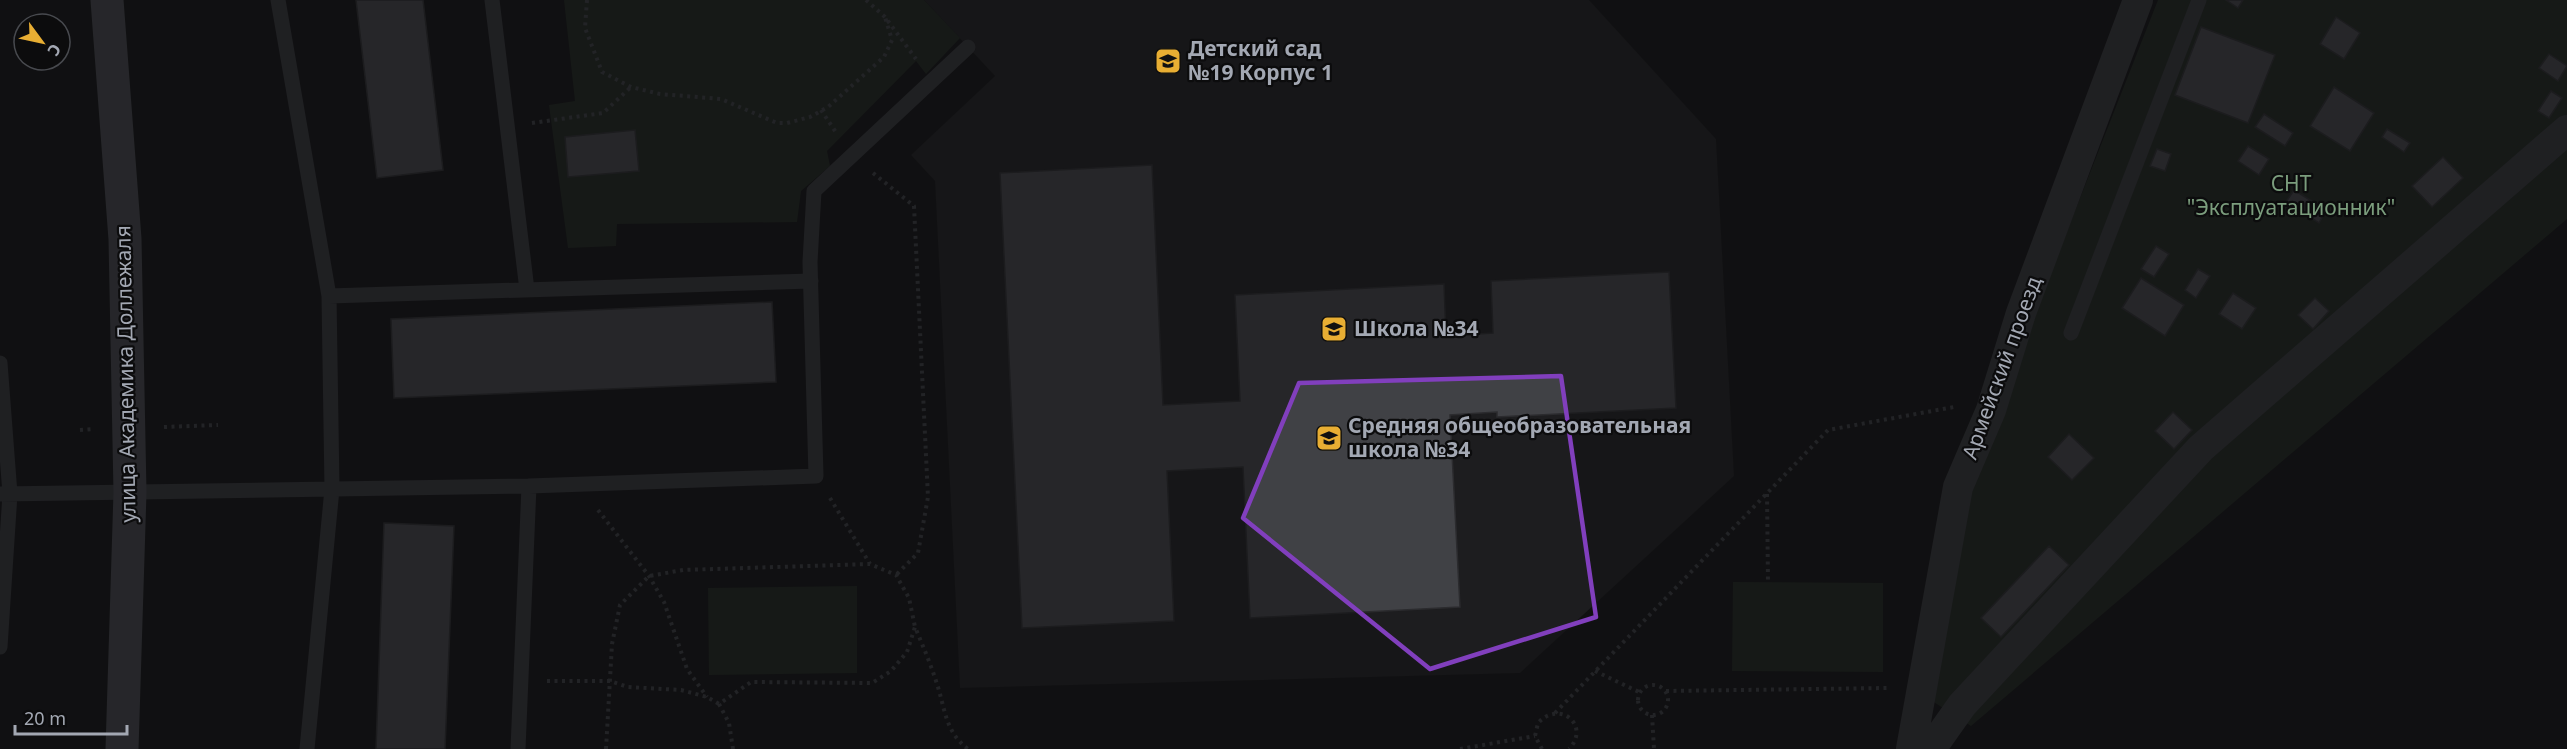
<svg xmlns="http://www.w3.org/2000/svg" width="2567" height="749" viewBox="0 0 2567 749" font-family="'Noto Sans',sans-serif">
  <rect width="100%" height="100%" fill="#111112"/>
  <!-- built -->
  <path fill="#1d1d1f" d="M 924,0 L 1589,0 L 1716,139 L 1734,476 L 1520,673 L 960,688 L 935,181 L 911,155 L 995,76 Z"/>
  <!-- green -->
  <path fill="#1e251e" d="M 564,0 L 924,0 L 960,38 L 926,74 L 916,61 L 827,151 L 830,166 L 801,191 L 797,222 L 617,224 L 616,246 L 568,248 L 549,105 L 575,101 Z
    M 2158,0 L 2567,0 L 2567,219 L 1971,726 L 1926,697 L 1962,498 Z
    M 1733,582 L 1883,583 L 1883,672 L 1732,671 Z
    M 857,586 L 857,673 L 709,675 L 708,588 Z"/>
  <!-- building -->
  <path fill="#404145" stroke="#2b2b2e" stroke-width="1.5" d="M 356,0 L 423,0 L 443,170 L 377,178 Z
    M 2226,0 L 2243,0 L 2238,8 Z
    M 2336,17 L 2360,33 L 2344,59 L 2320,44 Z
    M 2201,27 L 2275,55 L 2248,123 L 2175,95 Z
    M 2549,54 L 2567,66 L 2558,81 L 2539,68 Z
    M 2334,87 L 2374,113 L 2350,151 L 2310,126 Z
    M 2551,91 L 2562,98 L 2549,118 L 2538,111 Z
    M 2264,114 L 2293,133 L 2285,146 L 2255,127 Z
    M 2387,129 L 2410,143 L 2404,152 L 2382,137 Z
    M 635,130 L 639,171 L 568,177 L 565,137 Z
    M 2248,146 L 2269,159 L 2259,175 L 2238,161 Z
    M 2157,149 L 2171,154 L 2165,171 L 2150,166 Z
    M 2443,157 L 2463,178 L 2432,207 L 2412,186 Z
    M 1152,165 L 1163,405 L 1240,401 L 1235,295 L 1444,284 L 1446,336 L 1493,333 L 1491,281 L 1669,272 L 1676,408 L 1497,417 L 1497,412 L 1450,415 L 1460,607 L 1250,618 L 1243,467 L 1167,471 L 1174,621 L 1022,628 L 1000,173 Z
    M 2294,190 L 2326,210 L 2319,223 L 2286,202 Z
    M 2156,246 L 2169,254 L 2154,277 L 2141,269 Z
    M 2198,269 L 2210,276 L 2196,298 L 2185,290 Z
    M 2141,278 L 2184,305 L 2165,336 L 2122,308 Z
    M 2233,293 L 2256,308 L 2242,329 L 2219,314 Z
    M 2315,298 L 2329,311 L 2313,329 L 2298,315 Z
    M 772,302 L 776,382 L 394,398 L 391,319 Z
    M 2173,412 L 2192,430 L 2174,449 L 2155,431 Z
    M 2069,434 L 2094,458 L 2072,480 L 2048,457 Z
    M 384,523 L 454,526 L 445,749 L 376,749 Z
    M 2049,546 L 2069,565 L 2001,637 L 1981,618 Z"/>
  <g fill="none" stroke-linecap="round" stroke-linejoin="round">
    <!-- path -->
    <path stroke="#383a3e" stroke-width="4" stroke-dasharray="3 4.5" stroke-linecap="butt" d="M 587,0 L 585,28 L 602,72 L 631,87 L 660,94 L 721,99 L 777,123 L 787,123 L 810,117 L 828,107 L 884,57 L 892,40 L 885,17
      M 866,0 L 885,17 L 916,59
      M 821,110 L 837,134
      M 532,123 L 603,113 L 631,87
      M 873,173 L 914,206 L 928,497 L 918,553 L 896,575
      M 164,427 L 218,425
      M 80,430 L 94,429
      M 1767,494 L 1768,582
      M 830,498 L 870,564
      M 598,510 L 649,576 L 664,602 L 687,669 L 707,697
      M 1595,671 L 1639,692
      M 547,681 L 610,681 L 628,687 L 681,690 L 707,697 L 719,704
      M1638 700a15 15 0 1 1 30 0a15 15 0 1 1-30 0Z
      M 1666,691 L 1888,688
      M 1555,713 L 1828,430 L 1954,407
      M 1652,715 L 1654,749
      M 606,749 L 612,644 L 620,605 L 649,576 L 683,570 L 870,564 L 896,575 L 909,598 L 915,627
      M 733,749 L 729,723 L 719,704 L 751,682 L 872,683 L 891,671 L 907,652 L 915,627 C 923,646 931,665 937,684 C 945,708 945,732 968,749
      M 1460,749 L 1535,736
      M 1542,749 L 1535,736 L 1538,723 C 1560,699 1591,726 1569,749"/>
    <!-- service -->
    <path stroke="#323337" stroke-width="15" d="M 278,0 L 329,296
      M 492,0 L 527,290
      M 2071,333 L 2199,0
      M 0,363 L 10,494 L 0,647
      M 529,486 L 816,476 L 810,262 L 814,191 L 968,47
      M 0,494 L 529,486 L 518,749
      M 307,749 L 332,489 L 329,296 L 811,281"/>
    <!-- minor -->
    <path stroke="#323337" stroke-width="30" d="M 1911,749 L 1958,487 L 1991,410 L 2021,313 L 2138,0
      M 1931,749 L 1962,705 L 2201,448 L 2567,130"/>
    <!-- secondary -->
    <path stroke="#404247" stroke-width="33" d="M 107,0 L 125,239 L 130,492 L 122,749"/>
  </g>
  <!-- marked area -->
  <path d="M0 0H2567V749H0ZM 1561,376 L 1596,617 L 1430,669 L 1243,518 L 1299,383 Z" fill="#111112" fill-opacity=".55" fill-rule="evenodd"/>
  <path fill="none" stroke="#813fbd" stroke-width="4.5" stroke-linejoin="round" d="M 1561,376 L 1596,617 L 1430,669 L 1243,518 L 1299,383 Z"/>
  <!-- icons -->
  <defs>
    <g id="school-square" transform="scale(1.35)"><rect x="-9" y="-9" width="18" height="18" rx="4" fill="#e8ae33" stroke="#0c0c0d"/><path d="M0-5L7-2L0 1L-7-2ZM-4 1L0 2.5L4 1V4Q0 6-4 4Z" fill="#111"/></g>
  </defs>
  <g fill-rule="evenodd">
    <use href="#school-square" x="1168" y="61"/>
    <use href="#school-square" x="1334" y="329"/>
    <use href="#school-square" x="1329" y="438"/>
  </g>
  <g text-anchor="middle" stroke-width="4.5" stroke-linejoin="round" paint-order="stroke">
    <!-- poi labels -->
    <g font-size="21" font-weight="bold" fill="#a3a8b3" stroke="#0c0c0d" text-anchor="start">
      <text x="1188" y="56">Детский сад<tspan x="1188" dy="24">№19 Корпус 1</tspan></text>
      <text x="1354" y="336">Школа №34</text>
      <text x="1348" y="433">Средняя общеобразовательная<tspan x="1348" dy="24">школа №34</tspan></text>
    </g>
    <!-- park labels -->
    <g font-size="21" fill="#7b9d7d" stroke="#0c0c0d">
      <text x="2291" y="191">СНТ<tspan x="2291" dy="24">"Эксплуатационник"</tspan></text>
    </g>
    <!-- street labels -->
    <g font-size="21" fill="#a3a8b3" stroke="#0c0c0d">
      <text transform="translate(2002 368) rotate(-70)" y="7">Армейский проезд</text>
      <text transform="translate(126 374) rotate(-91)" y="7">улица Академика Доллежаля</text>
    </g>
  </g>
  <!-- north arrow -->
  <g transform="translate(42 42) rotate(123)"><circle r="28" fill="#0c0c0d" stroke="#484a4f" stroke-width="1.5"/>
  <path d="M0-4.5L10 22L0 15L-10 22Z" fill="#e8ae33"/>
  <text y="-9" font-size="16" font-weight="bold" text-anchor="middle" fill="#a3a8b3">С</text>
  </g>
  <!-- scale -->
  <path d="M15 725v9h112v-9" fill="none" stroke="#a3a8b3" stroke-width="3"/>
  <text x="24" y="725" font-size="18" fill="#a3a8b3" stroke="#0c0c0d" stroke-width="4.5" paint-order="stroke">20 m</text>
</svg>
